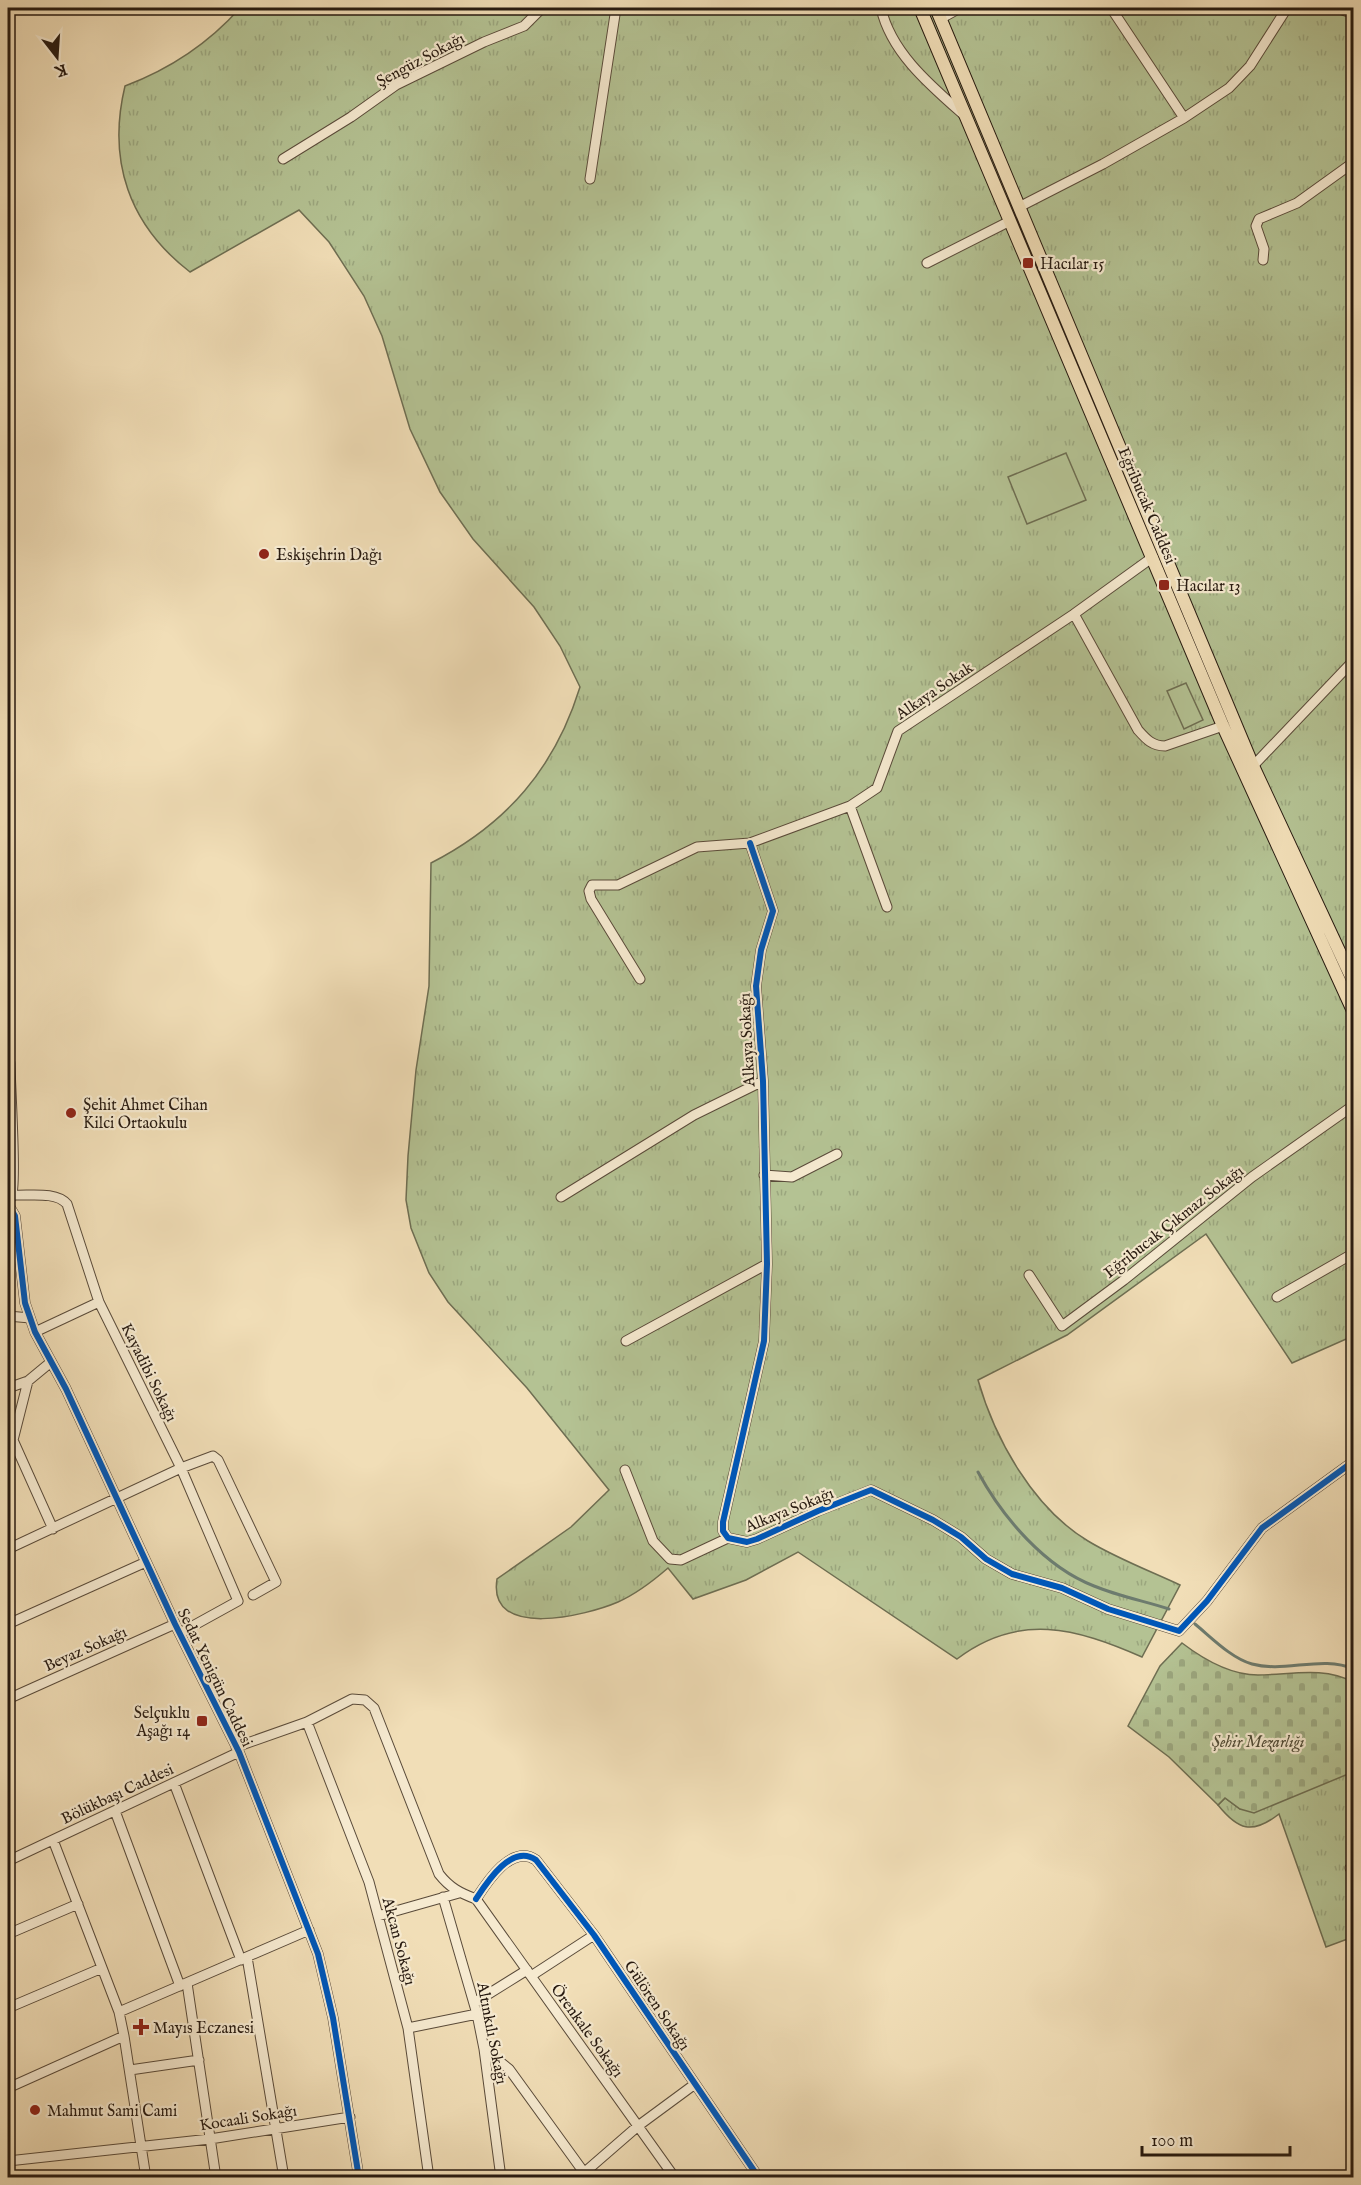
<svg xmlns="http://www.w3.org/2000/svg" width="1361" height="2185" viewBox="0 0 1361 2185" font-family="'IM FELL English',serif">
  <defs>
    <pattern id="grass-tufts" width="24" height="20" patternUnits="userSpaceOnUse" patternTransform="scale(1.5)"><rect width="24" height="20" fill="#b4c293"/><path d="M3 7l-1-3M5 7V3M7 7l1-3M15 17l-1-3M17 17v-4M19 17l1-3" fill="none" stroke="#9ba67e"/></pattern>
    <pattern id="cemetery-stones" width="16" height="16" patternUnits="userSpaceOnUse" patternTransform="scale(1.5)"><rect width="16" height="16" fill="#b4c293"/><path d="M2 7V4a2 2 0 0 1 4 0v3zM10 15v-3a2 2 0 0 1 4 0v3z" fill="#9ba67e"/></pattern>
  </defs>
  <rect width="100%" height="100%" fill="#f1deb7"/>
  <filter id="stains"><feTurbulence type="fractalNoise" baseFrequency=".00333" numOctaves="4"/><feColorMatrix values="0 0 0 0 .2 0 0 0 0 .09 0 0 0 0 .02 0 0 0 .5 -.17"/></filter>
  <radialGradient id="worn" r=".72"><stop offset=".6" stop-color="#630" stop-opacity="0"/><stop offset="1" stop-color="#630" stop-opacity=".3"/></radialGradient>
  <!-- grass -->
  <path fill="url(#grass-tufts)" stroke="#6e6e52" stroke-width="1.5" d="M 240,8 L 1353,8 L 1353,1336 L 1292,1363 L 1206,1234 L 1067,1335 L 978,1380 C 995,1439 1033,1508 1088,1541 C 1116,1558 1150,1571 1180,1585 L 1142,1657 C 1076,1628 1019,1612 957,1659 L 798,1552 L 746,1580 L 693,1599 L 668,1568 C 653,1581 636,1594 618,1602 C 588,1615 487,1641 497,1579 L 571,1527 L 609,1490 L 527,1388 L 448,1302 L 429,1273 L 411,1228 L 406,1200 L 408,1156 L 416,1070 L 429,986 L 431,863 C 507,824 555,768 580,687 L 560,646 L 534,607 L 473,539 L 440,492 L 410,429 L 382,336 L 364,296 L 329,242 L 299,210 L 190,272 C 129,225 107,161 125,86 C 170,69 208,44 240,8 Z
    M 1353,1772 L 1353,1937 L 1326,1947 L 1279,1814 C 1252,1835 1238,1830 1218,1805 L 1225,1798 L 1240,1809 Z"/>
  <!-- cemetery -->
  <path fill="url(#cemetery-stones)" stroke="#6e6e52" stroke-width="1.5" d="M 1182,1643 C 1203,1659 1230,1675 1258,1675 C 1290,1675 1323,1666 1353,1682 L 1353,1772 L 1254,1813 L 1240,1809 L 1225,1798 L 1218,1805 L 1169,1757 L 1128,1726 L 1160,1666 Z"/>
  <!-- garden -->
  <path fill="#b4c293" stroke="#6e6e52" stroke-width="1.5" d="M 1066,453 L 1086,500 L 1027,524 L 1008,477 Z
    M 1186,683 L 1203,720 L 1184,729 L 1167,691 Z"/>
  <g fill="none" stroke-linecap="round" stroke-linejoin="round">
    <!-- stream -->
    <path stroke="#6d7b6e" stroke-width="3" d="M 978,1472 C 1003,1518 1045,1567 1094,1586 C 1118,1596 1144,1601 1169,1609
      M 1195,1624 C 1212,1638 1231,1658 1252,1664 C 1285,1673 1322,1655 1354,1669"/>
    <!-- minor casing -->
    <g stroke="#5a4b3a" stroke-width="11">
      <path id="minor" d="M 881,8 C 891,53 931,86 965,116
        M 1111,8 L 1184,118
        M 1337,8 L 1354,14
        M 940,19 L 960,8
        M 283,159 L 351,117 L 396,85 L 484,42 L 524,26 L 542,8
        M 590,179 L 616,8
        M 1019,207 L 1103,164 L 1184,118 L 1229,88 L 1250,66 L 1287,8
        M 1263,260 L 1264,249 L 1256,226 L 1259,219 L 1297,203 L 1354,162
        M 927,263 L 1010,221
        M 1074,614 L 1153,557
        M 1253,766 L 1354,660
        M 850,806 L 887,907
        M 750,843 L 773,911 L 761,950 L 756,986 L 763,1081 L 767,1264 L 764,1341 L 723,1522 L 723,1531 L 728,1538 L 747,1542 L 757,1539 L 818,1511 L 871,1490 L 933,1520 L 961,1537 L 986,1559 L 1012,1574 L 1062,1588 L 1108,1609 L 1179,1631 L 1207,1601 L 1262,1528 L 1354,1461
        M 640,979 L 591,899 L 589,891 L 592,885 L 618,885 L 697,847 L 750,843 L 850,806 L 877,788 L 898,731 L 1074,614 L 1138,730 C 1146,739 1152,746 1165,746 L 1223,726
        M 8,1061 L 10,1063 C 10,1083 17,1188 11,1198
        M 764,1175 L 792,1177 L 837,1154
        M 13,1195 C 29,1196 56,1191 67,1204 L 99,1302 L 181,1468 L 238,1601 L 180,1633
        M 561,1197 L 694,1115 L 763,1081
        M 8,1204 L 15,1216 L 25,1303 L 35,1332 L 66,1389 L 175,1624 L 239,1752 L 318,1954 L 333,2018 L 359,2178
        M 1029,1275 L 1062,1326 L 1124,1280 L 1252,1177 L 1354,1105
        M 1277,1297 L 1354,1253
        M 8,1316 L 30,1318
        M 35,1332 L 99,1302
        M 626,1341 L 767,1264
        M 8,1388 L 28,1381
        M 13,1440 L 53,1529
        M 8,1460 L 28,1381 L 51,1362
        M 625,1470 L 653,1541 L 670,1559 L 681,1560 L 728,1538
        M 8,1549 L 181,1468 L 213,1456 L 218,1460 L 276,1582 L 253,1595
        M 8,1624 L 146,1562
        M 8,1699 L 175,1624
        M 307,1722 L 369,1882 L 408,2028 L 429,2178
        M 236,1747 L 307,1722 L 352,1699 L 365,1700 L 374,1708 L 439,1874 C 450,1888 460,1893 476,1899
        M 174,1783 L 241,1960
        M 115,1811 L 180,1986
        M 53,1840 L 119,2012 L 124,2036 L 146,2178
        M 8,1861 L 239,1752
        M 1350,1868 L 1354,1868
        M 443,1897 L 477,2014 L 484,2049 L 501,2178
        M 476,1899 C 487,1882 512,1843 536,1860 L 594,1935 L 759,2178
        M 476,1899 L 675,2178
        M 378,1916 L 459,1893
        M 8,1934 L 78,1904
        M 247,1957 L 284,2178
        M 531,1976 L 594,1935
        M 187,1983 L 216,2178
        M 474,2003 L 527,1970
        M 8,2008 L 102,1968
        M 119,2012 L 309,1930
        M 408,2028 L 477,2014
        M 484,2049 L 509,2069 L 588,2178
        M 130,2070 L 199,2060
        M 8,2088 L 124,2036
        M 8,2161 L 210,2139 L 350,2117
        M 585,2172 L 638,2126 L 695,2084"/>
    </g>
    <!-- major casing -->
    <g stroke="#271a10" stroke-width="14">
      <path id="major" d="M 920,8 L 1223,726 L 1354,1013
        M 936,8 L 1253,766 L 1354,983"/>
    </g>
    <!-- minor -->
    <use href="#minor" stroke="#f6ead0" stroke-width="9"/>
    <!-- major -->
    <use href="#major" stroke="#f1deb7" stroke-width="12"/>
    <!-- cycleway casing -->
    <g stroke="#f6ead0" stroke-width="10">
      <path id="cycleway" d="M 750,843 L 773,911 L 761,950 L 756,986 L 763,1081 L 767,1264 L 764,1341 L 723,1522 L 723,1531 L 728,1538 L 747,1542 L 757,1539 L 818,1511 L 871,1490 L 933,1520 L 961,1537 L 986,1559 L 1012,1574 L 1062,1588 L 1108,1609 L 1179,1631 L 1207,1601 L 1262,1528 L 1354,1461
        M 8,1204 L 15,1216 L 25,1303 L 35,1332 L 66,1389 L 175,1624 L 239,1752 L 318,1954 L 333,2018 L 359,2178
        M 476,1899 C 487,1882 512,1843 536,1860 L 594,1935 L 759,2178"/>
    </g>
    <!-- cycleway -->
    <use href="#cycleway" stroke="#0057b8" stroke-width="6"/>
  </g>
  <!-- markers -->
  <g fill="#8f2418" stroke="#f6ead0" stroke-width="2">
    <rect x="1022" y="257" width="12" height="12" rx="3"/>
    <circle cx="264" cy="554" r="6"/>
    <rect x="1158" y="579" width="12" height="12" rx="3"/>
    <circle cx="71" cy="1113" r="6"/>
    <rect x="196" y="1715" width="12" height="12" rx="3"/>
    <path d="M138 2018h6v6h6v6h-6v6h-6v-6h-6v-6h6z"/>
    <circle cx="35" cy="2110" r="6"/>
  </g>
  <g text-anchor="middle" stroke-width="4.5" stroke-linejoin="round" paint-order="stroke">
    <!-- street labels -->
    <g font-size="16" fill="#271a10" stroke="#f6ead0">
      <text transform="translate(420 59) rotate(-28)" y="6">Şengüz Sokağı</text>
      <text transform="translate(1148 505) rotate(67)" y="6">Eğribucak Caddesi</text>
      <text transform="translate(934 690) rotate(-34)" y="6">Alkaya Sokak</text>
      <text transform="translate(746 1040) rotate(-93)" y="6">Alkaya Sokağı</text>
      <text transform="translate(1173 1221) rotate(-38)" y="6">Eğribucak Çıkmaz Sokağı</text>
      <text transform="translate(150 1372) rotate(64)" y="6">Kayadibi Sokağı</text>
      <text transform="translate(789 1509) rotate(-22)" y="6">Alkaya Sokağı</text>
      <text transform="translate(85 1648) rotate(-24)" y="6">Beyaz Sokağı</text>
      <text transform="translate(216 1677) rotate(64)" y="6">Sedat Yenigün Caddesi</text>
      <text transform="translate(117 1793) rotate(-25)" y="6">Bölükbaşı Caddesi</text>
      <text transform="translate(400 1941) rotate(75)" y="6">Akcan Sokağı</text>
      <text transform="translate(658 2005) rotate(56)" y="6">Gülören Sokağı</text>
      <text transform="translate(588 2030) rotate(54)" y="6">Örenkale Sokağı</text>
      <text transform="translate(493 2033) rotate(79)" y="6">Altınkılı Sokağı</text>
      <text transform="translate(248 2117) rotate(-9)" y="6">Kocaali Sokağı</text>
    </g>
    <!-- poi labels -->
    <g font-size="16" fill="#271a10" stroke="#f6ead0" text-anchor="start">
      <text x="1040" y="269">Hacılar 15</text>
      <text x="276" y="560">Eskişehrin Dağı</text>
      <text x="1176" y="591">Hacılar 13</text>
      <text x="83" y="1110">Şehit Ahmet Cihan<tspan x="83" dy="18">Kilci Ortaokulu</tspan></text>
      <text x="190" y="1718" text-anchor="end">Selçuklu<tspan x="190" dy="18">Aşağı 14</tspan></text>
      <text x="153" y="2033">Mayıs Eczanesi</text>
      <text x="47" y="2116">Mahmut Sami Cami</text>
    </g>
    <!-- park labels -->
    <g font-size="16" font-style="italic" fill="#514c37" stroke="#f6ead0">
      <text x="1258" y="1747">Şehir Mezarlığı</text>
    </g>
  </g>
  <!-- margin -->
  <rect width="1361" height="2185" fill="none" stroke="#f1deb7" stroke-width="30"/>
  <rect x="9" y="9" width="1343" height="2167" fill="none" stroke="#271a10" stroke-width="3"/>
  <rect x="15" y="15" width="1331" height="2155" fill="none" stroke="#271a10" stroke-width="1.5"/>
  <!-- north arrow -->
  <g transform="translate(57 57) rotate(163)" stroke="#f6ead0" stroke-width="4.5" paint-order="stroke">
  <path d="M0-4.5L10 22L0 15L-10 22Z" fill="#271a10"/>
  <text y="-9" font-size="16" font-weight="bold" text-anchor="middle" fill="#271a10">K</text>
  </g>
  <!-- scale -->
  <path d="M1142 2146v9h148v-9" fill="none" stroke="#271a10" stroke-width="3"/>
  <text x="1151" y="2146" font-size="18" fill="#271a10" stroke="#f6ead0" stroke-width="4.5" paint-order="stroke">100 m</text>
  <rect width="100%" height="100%" filter="url(#stains)"/>
  <rect width="100%" height="100%" fill="url(#worn)"/>
</svg>
